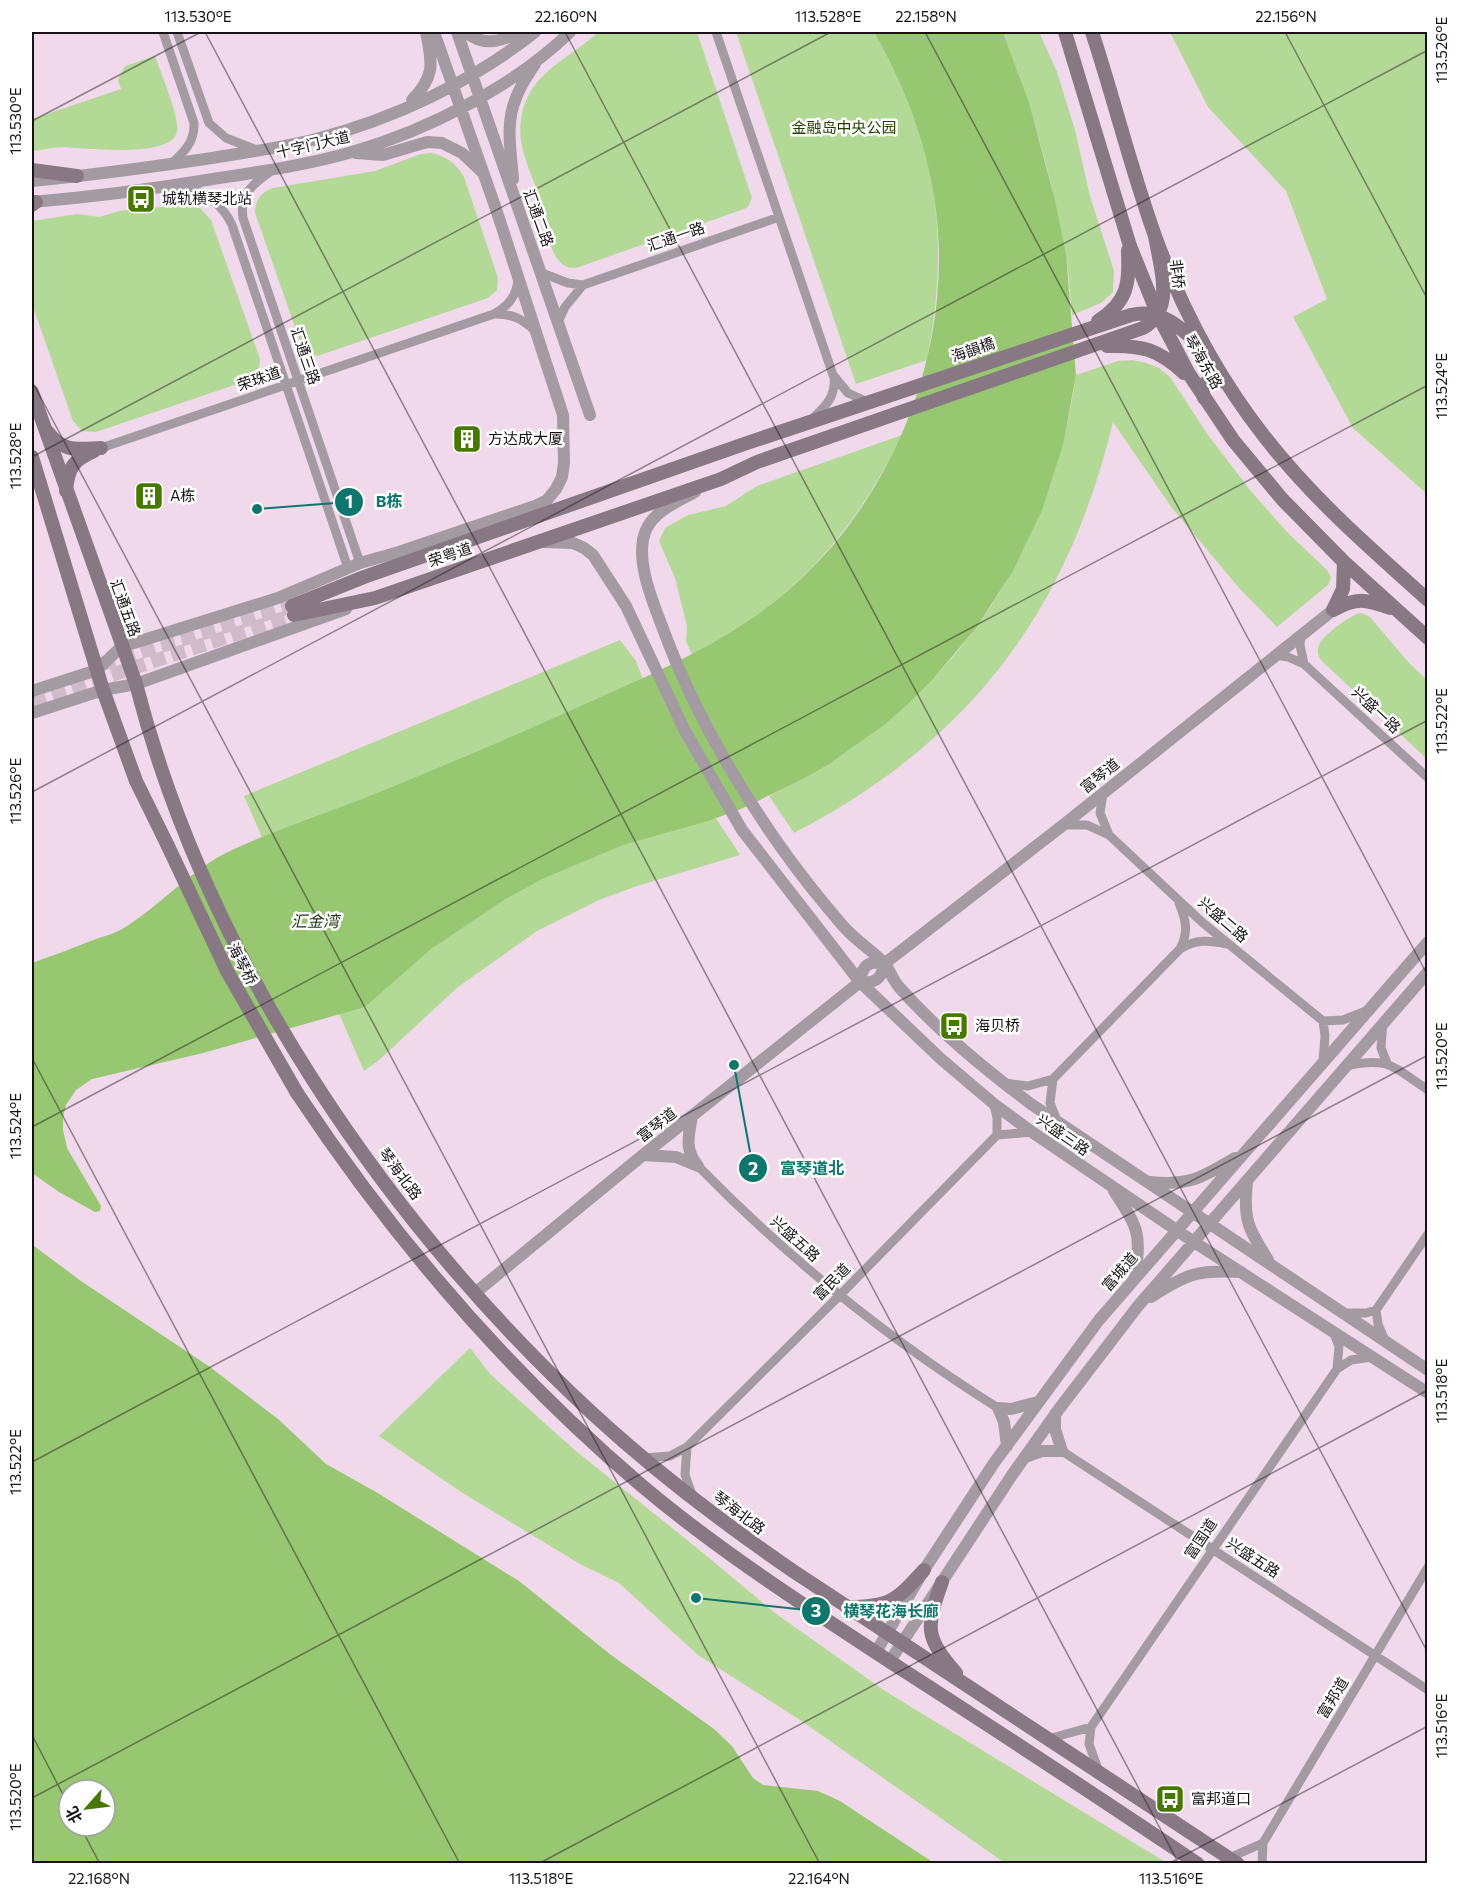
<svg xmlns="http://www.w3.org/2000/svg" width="1459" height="1895" viewBox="0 0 1459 1895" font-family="Commissioner,'Noto Sans SC',sans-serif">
  <rect width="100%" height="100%" fill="#f0d9ea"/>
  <!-- green -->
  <path fill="#b3d997" d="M 598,32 L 697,32 L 752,198 L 748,207 L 744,209 L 576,268 C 570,268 564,267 560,262 C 547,249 546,219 541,202 C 535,182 524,161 521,141 C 519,127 521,113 526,101 C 539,68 575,55 598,32 Z
    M 736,32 L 874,32 C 937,143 951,235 927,360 L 856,384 Z
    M 1003,32 L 1039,32 L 1057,72 L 1075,130 L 1090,196 L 1114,271 L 1113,292 L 1101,303 L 1072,315 C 1070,294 1069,272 1065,251 C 1052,176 1030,103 1003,32 Z
    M 1170,32 L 1427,32 L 1427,494 L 1353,428 L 1293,317 L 1327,299 L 1286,191 L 1208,107 Z
    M 155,56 C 160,71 180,118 177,131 C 173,159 85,148 64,147 C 53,147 42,150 32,151 L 32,119 L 121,89 L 118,80 L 125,66 Z
    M 432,153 C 447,157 456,163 464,177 L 498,278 L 497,290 L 488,298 L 323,354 L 318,356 L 307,354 L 301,344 L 255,213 C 255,200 261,192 273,188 L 375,171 L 421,154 Z
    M 184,205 L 200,208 L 211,220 L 260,359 L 259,370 L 252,379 L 96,432 L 82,431 L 73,421 L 32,304 L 32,221 L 77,214 L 99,217 L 119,211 Z
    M 1132,360 L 1146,363 L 1159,368 L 1170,377 L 1208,435 L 1250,490 L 1287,532 L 1327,570 L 1331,577 L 1329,584 L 1277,627 L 1240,589 L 1172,508 L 1113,422 C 1067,613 969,742 794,833 L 769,796 C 944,710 1048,567 1076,375 L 1118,361 Z
    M 902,435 C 856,531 789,607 692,654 L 686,642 L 687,626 L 675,578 L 659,541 L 665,528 L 688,515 L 726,506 L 757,486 Z
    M 1361,613 L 1370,617 L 1409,663 L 1427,680 L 1427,759 L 1324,663 C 1319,658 1316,653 1319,645 C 1322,636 1351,614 1361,613 Z
    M 620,640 L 636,661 L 658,719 L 700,794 L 740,855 L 637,886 L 599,900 L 537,931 L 458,987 L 379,1060 L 364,1071 L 244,796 Z
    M 470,1348 L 490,1374 L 577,1452 L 697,1548 L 775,1613 L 885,1691 L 1167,1863 L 1005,1863 L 800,1720 L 698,1655 L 619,1583 L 580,1564 L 461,1492 L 379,1436 Z"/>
  <!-- water -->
  <path fill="#97c771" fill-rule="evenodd" d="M 874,32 L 1003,32 L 1029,103 L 1055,200 L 1066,254 L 1076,375 L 1063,445 L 1042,510 L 1013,571 L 976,628 L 933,679 L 909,703 L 884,725 L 829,764 L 799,781 L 741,809 L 708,821 L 623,845 L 542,879 L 504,900 L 431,949 L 365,1007 L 203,1053 L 92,1079 L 76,1090 L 66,1105 L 63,1117 L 63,1130 L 67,1148 L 101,1206 L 100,1211 L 95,1212 L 59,1192 L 32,1173 L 32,963 C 52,956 73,948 93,940 C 105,936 117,933 127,926 C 158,906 184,878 215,859 C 235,847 260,838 282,829 C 318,815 356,802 392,787 C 453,762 514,736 574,709 C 634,682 697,656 751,619 C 847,554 911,448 932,335 C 952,226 928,127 874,32 Z
    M 32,1241 L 34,1246 L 81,1281 L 210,1367 L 278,1419 L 326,1464 L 376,1492 L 519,1581 L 611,1655 L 714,1729 L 732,1746 L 753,1778 L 763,1785 L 818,1791 L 840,1801 L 934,1863 L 32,1863 ZM 69,1790 L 105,1790 L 105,1826 L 69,1826 Z"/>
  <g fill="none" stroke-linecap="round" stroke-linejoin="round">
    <!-- secondary-tunnel -->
    <path stroke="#d0bbca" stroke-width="14" stroke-dasharray="14 7" stroke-linecap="butt" d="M 101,664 L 292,606
      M 32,701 L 294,615"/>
    <!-- minor -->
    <path stroke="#a49aa2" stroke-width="9" d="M 163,32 L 194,123 C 195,142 184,152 171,164
      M 177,32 L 209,123 L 226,138 L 257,150
      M 716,32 L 833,375 L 848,393 L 868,402
      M 271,171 C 254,183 239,194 243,218 L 360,563
      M 185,184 C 205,194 222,203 232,225 L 348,568
      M 542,273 L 568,283 L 583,285 L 779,217
      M 496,314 C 513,314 522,319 534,330
      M 558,322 L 565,307 L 583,285
      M 813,418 C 826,406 836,396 834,377
      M 101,448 L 494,314 C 508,306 516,297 518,280
      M 1301,635 L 1300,645 L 1304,664
      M 1276,655 L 1288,657 L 1304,664 L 1428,778
      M 1103,793 L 1100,813 L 1109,835
      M 1063,825 L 1087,825 L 1109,835 L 1203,923 L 1323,1021 L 1343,1020 L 1366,1011
      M 1179,903 C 1186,920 1189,932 1180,949
      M 1323,1021 L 1325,1036 L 1323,1061
      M 1383,1022 L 1381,1048 L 1387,1063
      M 1346,1066 C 1389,1056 1393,1067 1428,1090
      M 1053,1079 L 1050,1103 L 1058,1123
      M 1005,1083 L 1028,1086 L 1053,1079 L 1180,949 C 1196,939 1209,940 1227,944
      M 994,1104 L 997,1118 L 997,1135
      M 997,1135 L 1032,1132
      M 698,1166 C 789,1259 888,1339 998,1408
      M 1376,1310 L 1428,1234
      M 1345,1313 L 1366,1313 L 1376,1310 L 1378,1324 L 1385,1341
      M 1333,1331 L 1339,1346 L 1337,1369 L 1351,1360 L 1372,1357
      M 687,1447 L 685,1475 L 693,1497
      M 1062,1451 L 1428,1690
      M 644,1458 L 670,1456 L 687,1447 L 839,1296 L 997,1135
      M 1048,1739 L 1091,1727
      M 1099,1772 L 1089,1744 L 1091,1727 L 1337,1369
      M 1263,1843 L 1428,1567
      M 1229,1858 L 1263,1843 L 1262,1864"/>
    <!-- tertiary -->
    <path stroke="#a49aa2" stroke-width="12" d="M 457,32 L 590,415
      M 466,32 C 484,48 502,40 522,32
      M 412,100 C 436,76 432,62 426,32
      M 356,153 L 383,155 L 427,142 L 442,143 L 462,153 L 482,172
      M 513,179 C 511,152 505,123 516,98 C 520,86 528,75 535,64
      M 32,181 C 92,175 152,167 212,158 C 247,152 282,148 316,139 C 394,119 472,82 535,32
      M 32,202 C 92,197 153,189 213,179 C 259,172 307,165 352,152 C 426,131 515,86 570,32
      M 695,492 C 677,502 654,511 646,530 C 634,557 652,600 662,626 C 697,723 761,828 827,907 C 835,916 842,926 851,934 C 861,944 875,953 885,964 C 890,971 893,980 899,987 C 938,1031 985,1069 1031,1104 L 1428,1370
      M 543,542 L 573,543 L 584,548 L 593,555 L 626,606 L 685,731 L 742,830 L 860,982 L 941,1059 L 994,1104 L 1032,1132 L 1194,1242 L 1428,1393
      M 32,691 L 97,670 L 121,647 L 278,598 L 360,563 L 399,552 L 535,506 L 547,500 L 556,489 L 562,477 L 564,463 L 563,415 L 496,209 L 434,32
      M 32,713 L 103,690 L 136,684 L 346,609
      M 884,964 L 1062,826 L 1333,610
      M 860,982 C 862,966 868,960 884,964
      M 860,982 C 875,984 882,979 884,964
      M 692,1116 C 689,1135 684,1148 697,1165
      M 643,1155 L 676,1157 L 698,1166
      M 1150,1182 C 1190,1186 1201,1178 1235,1158
      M 1247,1182 C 1243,1220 1248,1228 1268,1260
      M 1114,1191 C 1139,1229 1141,1232 1135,1278
      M 475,1293 L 643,1155 L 860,982
      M 1151,1297 C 1188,1273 1197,1270 1241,1272
      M 998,1408 L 1011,1409 L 1038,1402
      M 998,1408 L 1004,1422 L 1007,1446
      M 1025,1457 L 1042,1451 L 1062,1451 L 1055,1429 L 1055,1414
      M 876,1652 L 924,1570 L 994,1463 L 1099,1320 L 1428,942
      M 890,1661 L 1012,1475 L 1059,1409 L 1138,1306 L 1428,972"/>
    <!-- secondary -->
    <path stroke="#877883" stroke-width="14" d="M 1065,32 L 1130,246 L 1158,315 L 1189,374 L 1233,440 L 1282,499 L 1344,562 L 1428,638
      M 1092,32 C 1114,99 1131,169 1155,236 C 1181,307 1217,376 1264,436 C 1312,498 1370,548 1428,600
      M 32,170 L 77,176
      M 32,205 L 36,202
      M 1098,321 C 1129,301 1129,283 1128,250
      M 1107,346 C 1142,345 1158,349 1184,373
      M 32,392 L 136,684 C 207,960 385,1221 593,1414 C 655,1471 723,1523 793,1571 L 1238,1864
      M 1204,398 C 1199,381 1215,372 1227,384
      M 47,431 C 63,453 77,449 101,448
      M 32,457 L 103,690 L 136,781 L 167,844
      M 66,491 C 68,468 73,460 94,451
      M 292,606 L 364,577 L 747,443 L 1131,315 C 1166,307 1187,334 1210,356
      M 1333,610 C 1357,597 1365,599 1390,608
      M 1333,610 L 1343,589 L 1344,562
      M 294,615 L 375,598 L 721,479 L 757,462 L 1143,328 C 1176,309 1160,267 1155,236
      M 297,1093 C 394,1239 507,1371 641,1485 C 724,1555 816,1613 906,1672 C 1004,1735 1101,1799 1198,1864
      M 942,1582 C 926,1627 924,1636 956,1673
      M 847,1607 C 890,1607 896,1601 924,1570"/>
    <!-- secondary-bridge -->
    <path stroke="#877883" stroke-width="14" d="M 167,844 L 227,971 L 297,1093"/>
  </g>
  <!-- ticks -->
  <path fill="none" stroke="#181117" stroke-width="1.5" stroke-opacity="0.45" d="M 205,32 L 1179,1864M 565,32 L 1428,1653M 925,32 L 1428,976M 1285,32 L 1428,300M 32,121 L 201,32M 32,381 L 820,1864M 32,457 L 831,32M 32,792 L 1428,50M 32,1058 L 460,1864M 32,1127 L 1428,385M 32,1462 L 1428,720M 32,1735 L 69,1806M 32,1798 L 1428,1055M 80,1826 L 100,1864M 538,1864 L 1428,1390M 1168,1864 L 1428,1726"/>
  <!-- icons -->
  <defs>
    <g id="bus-square" transform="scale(1.5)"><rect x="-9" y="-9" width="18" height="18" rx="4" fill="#477902" stroke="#fff"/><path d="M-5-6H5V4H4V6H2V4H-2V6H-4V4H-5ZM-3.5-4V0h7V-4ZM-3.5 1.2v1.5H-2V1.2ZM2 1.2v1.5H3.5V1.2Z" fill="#fff"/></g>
    <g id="building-square" transform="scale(1.5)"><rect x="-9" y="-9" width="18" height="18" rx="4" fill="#477902" stroke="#fff"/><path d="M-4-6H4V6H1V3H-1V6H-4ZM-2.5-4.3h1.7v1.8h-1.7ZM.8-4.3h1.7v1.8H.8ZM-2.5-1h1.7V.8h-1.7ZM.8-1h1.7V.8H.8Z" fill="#fff"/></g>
  </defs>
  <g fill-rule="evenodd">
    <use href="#bus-square" x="141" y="199"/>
    <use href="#building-square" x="467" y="439"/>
    <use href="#building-square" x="149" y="496"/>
    <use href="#bus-square" x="954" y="1026"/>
    <use href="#bus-square" x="1170" y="1799"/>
  </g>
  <g text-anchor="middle" stroke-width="5" stroke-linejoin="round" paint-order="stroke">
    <!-- park labels -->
    <g font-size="15" fill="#244102" stroke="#fff">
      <text x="844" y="133">金融岛中央公园</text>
    </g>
    <!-- street labels -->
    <g font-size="15" fill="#181117" stroke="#fff">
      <text transform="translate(313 145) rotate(-13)" y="5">十字门大道</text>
      <text transform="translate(538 218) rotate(70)" y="5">汇通二路</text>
      <text transform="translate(676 237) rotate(-19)" y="5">汇通一路</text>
      <text transform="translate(1177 274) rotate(83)" y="5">非桥</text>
      <text transform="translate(973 350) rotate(-19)" y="5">海韻橋</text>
      <text transform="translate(305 356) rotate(71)" y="5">汇通三路</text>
      <text transform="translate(1203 362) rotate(60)" y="5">琴海东路</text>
      <text transform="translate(259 379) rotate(-19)" y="5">荣珠道</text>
      <text transform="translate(450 555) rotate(-19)" y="5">荣粤道</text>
      <text transform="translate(125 608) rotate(70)" y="5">汇通五路</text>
      <text transform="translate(1376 710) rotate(43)" y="5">兴盛一路</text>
      <text transform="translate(1100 776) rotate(-39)" y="5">富琴道</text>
      <text transform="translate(1223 920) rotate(41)" y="5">兴盛二路</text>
      <text transform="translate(242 964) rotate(62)" y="5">海琴桥</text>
      <text transform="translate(657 1125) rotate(-38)" y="5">富琴道</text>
      <text transform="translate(1063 1135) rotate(35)" y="5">兴盛三路</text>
      <text transform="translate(400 1174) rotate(53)" y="5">琴海北路</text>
      <text transform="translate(795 1239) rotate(42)" y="5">兴盛五路</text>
      <text transform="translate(1120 1272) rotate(-49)" y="5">富城道</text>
      <text transform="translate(832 1282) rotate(-45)" y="5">富民道</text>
      <text transform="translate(739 1513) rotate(37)" y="5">琴海北路</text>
      <text transform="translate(1201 1539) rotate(-56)" y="5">富国道</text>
      <text transform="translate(1253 1558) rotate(33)" y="5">兴盛五路</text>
      <text transform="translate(1333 1698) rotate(-59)" y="5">富邦道</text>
    </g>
    <!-- poi labels -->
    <g font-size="15" fill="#181117" stroke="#fff" text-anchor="start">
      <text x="162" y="204">城轨横琴北站</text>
      <text x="488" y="444">方达成大厦</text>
      <text x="170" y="501">A栋</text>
      <text x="975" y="1031">海贝桥</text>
      <text x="1191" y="1804">富邦道口</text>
    </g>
    <!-- water labels -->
    <g font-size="16" font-style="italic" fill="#1e310d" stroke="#fff">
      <text x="315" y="927">汇金湾</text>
    </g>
  </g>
  <!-- callouts -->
  <path fill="none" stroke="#0f766e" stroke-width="2" d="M257 509L349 502M734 1065L753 1168M696 1598L816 1611"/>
  <g fill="#0f766e" stroke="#fff" stroke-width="2">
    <circle cx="257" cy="509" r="6"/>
    <circle cx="734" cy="1065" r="6"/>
    <circle cx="696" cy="1598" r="6"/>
    <circle cx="349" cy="502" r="15"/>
    <circle cx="753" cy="1168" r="15"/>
    <circle cx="816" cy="1611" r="15"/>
  </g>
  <g font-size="18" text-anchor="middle" font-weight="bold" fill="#fff">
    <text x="349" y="508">1</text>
    <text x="753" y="1175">2</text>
    <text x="816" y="1617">3</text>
  </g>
  <g font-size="16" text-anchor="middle" font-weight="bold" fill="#0f766e" stroke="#fff" stroke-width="5" stroke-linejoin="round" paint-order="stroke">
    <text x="389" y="507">B栋</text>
    <text x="812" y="1174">富琴道北</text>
    <text x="891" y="1617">横琴花海长廊</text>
  </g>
  <!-- border -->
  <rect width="1459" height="1895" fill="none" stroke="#ffffff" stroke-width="66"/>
  <!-- north arrow -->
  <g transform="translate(87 1808) rotate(242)"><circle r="28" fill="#ffffff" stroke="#a3a0a2" stroke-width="1.5"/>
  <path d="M0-4.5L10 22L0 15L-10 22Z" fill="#477902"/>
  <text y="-9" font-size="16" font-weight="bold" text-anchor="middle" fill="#181117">北</text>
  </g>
  <rect x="33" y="33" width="1393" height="1829" fill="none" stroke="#181117" stroke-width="2"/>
  <g font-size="15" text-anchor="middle" fill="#181117">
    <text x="198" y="22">113.530°E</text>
    <text x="566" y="22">22.160°N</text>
    <text x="828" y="22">113.528°E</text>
    <text x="926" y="22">22.158°N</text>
    <text x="1286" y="22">22.156°N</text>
    <text transform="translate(1442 50) rotate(-90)" y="5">113.526°E</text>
    <text transform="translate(16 121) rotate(-90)" y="5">113.530°E</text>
    <text transform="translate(1442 386) rotate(-90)" y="5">113.524°E</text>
    <text transform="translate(16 456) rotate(-90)" y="5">113.528°E</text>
    <text transform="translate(1442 721) rotate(-90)" y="5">113.522°E</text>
    <text transform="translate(16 791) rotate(-90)" y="5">113.526°E</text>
    <text transform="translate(1442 1056) rotate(-90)" y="5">113.520°E</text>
    <text transform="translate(16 1126) rotate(-90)" y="5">113.524°E</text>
    <text transform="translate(1442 1391) rotate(-90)" y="5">113.518°E</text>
    <text transform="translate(16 1462) rotate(-90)" y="5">113.522°E</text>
    <text transform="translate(1442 1726) rotate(-90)" y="5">113.516°E</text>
    <text transform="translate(16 1797) rotate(-90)" y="5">113.520°E</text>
    <text x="99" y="1884">22.168°N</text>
    <text x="541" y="1884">113.518°E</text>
    <text x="819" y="1884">22.164°N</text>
    <text x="1171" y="1884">113.516°E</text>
  </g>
</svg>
